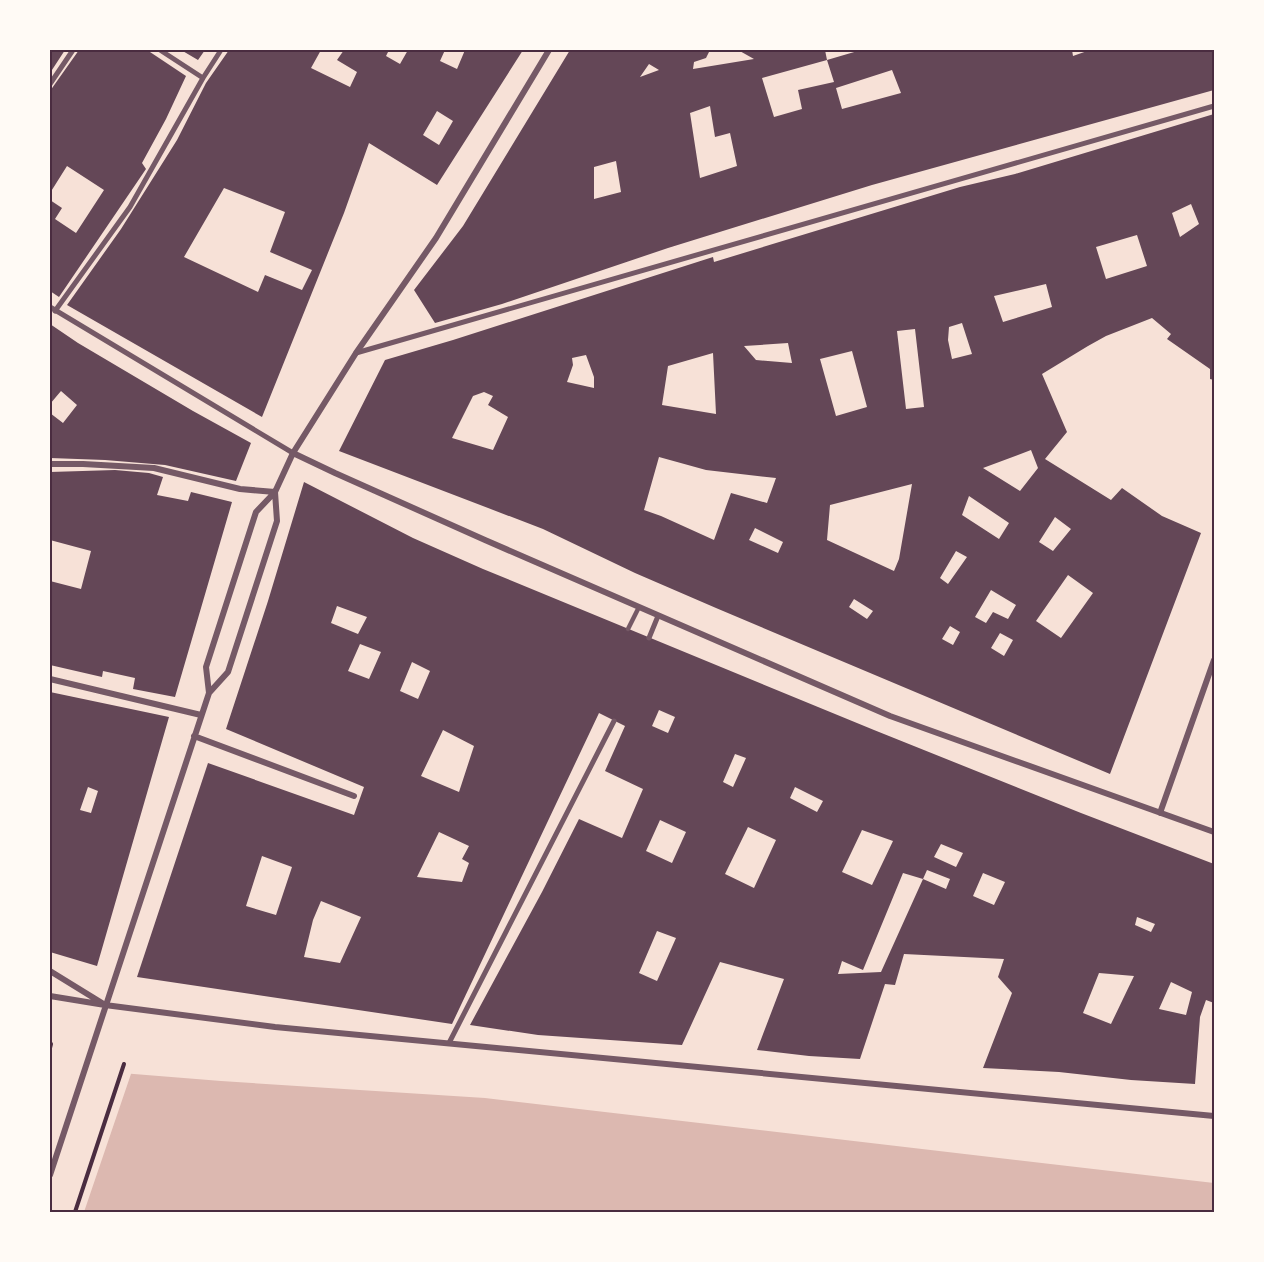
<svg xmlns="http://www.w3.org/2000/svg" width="1264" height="1262" viewBox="0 0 1264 1262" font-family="'DejaVu Sans',sans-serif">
  <rect width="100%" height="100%" fill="#f7e1d7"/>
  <!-- water -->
  <path fill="#dcb8b0" d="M 50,1063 L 109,1072 L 221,1081 L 485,1098 L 1214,1183 L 1214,1212 L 50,1212 Z"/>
  <!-- pier -->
  <path fill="#f7e1d7" d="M 50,1060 L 109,1069 L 132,1071 L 84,1212 L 50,1212 Z"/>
  <!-- building -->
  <path fill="#644757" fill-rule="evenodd" d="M 50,50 L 65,50 L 50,73 Z
    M 79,50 L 147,50 L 186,76 L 166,119 L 142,163 L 146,169 L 59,297 L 50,291 L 50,200 L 62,208 L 55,219 L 76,233 L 104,190 L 67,166 L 50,193 L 50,91 Z
    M 181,50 L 205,50 L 198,60 Z
    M 229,50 L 321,50 L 311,68 L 350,87 L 357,72 L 337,60 L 344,50 L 389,50 L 386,56 L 400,64 L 408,50 L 445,50 L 440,61 L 457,69 L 465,50 L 523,50 L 437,185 L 369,143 L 344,213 L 262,417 L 67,305 L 121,229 L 177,140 L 206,83 ZM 437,111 L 453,121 L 439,145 L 423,135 ZM 224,188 L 285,212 L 270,252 L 312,270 L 302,290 L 265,275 L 258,292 L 184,257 Z
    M 570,50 L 710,50 L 706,58 L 694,62 L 693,69 L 754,59 L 738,50 L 825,50 L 827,60 L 861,50 L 1072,50 L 1073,56 L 1090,50 L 1214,50 L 1214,90 L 872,185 L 668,248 L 502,304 L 435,323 L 414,290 L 463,226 ZM 827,60 L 834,82 L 798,90 L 802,109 L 774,117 L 762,78 ZM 649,64 L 659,70 L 640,77 ZM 892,70 L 901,93 L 842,109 L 836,88 ZM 710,106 L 715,137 L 730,133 L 737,166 L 700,178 L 690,113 ZM 616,161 L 621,192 L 594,199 L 594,167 Z
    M 1214,114 L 1214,380 L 1210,379 L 1210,369 L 1167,339 L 1171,334 L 1152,318 L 1106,336 L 1088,346 L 1042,374 L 1067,432 L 1045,459 L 1111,500 L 1122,488 L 1162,516 L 1201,533 L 1110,774 L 716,608 L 635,573 L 543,529 L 339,451 L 385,360 L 453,340 L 713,257 L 714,262 L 960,187 L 1015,174 ZM 1191,204 L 1199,224 L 1180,237 L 1172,213 ZM 1137,235 L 1147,266 L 1106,279 L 1096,247 ZM 1046,284 L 1052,307 L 1003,322 L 994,296 ZM 962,323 L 972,354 L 952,359 L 948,340 L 949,327 ZM 915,329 L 924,407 L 906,409 L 897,331 ZM 788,343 L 792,363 L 756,360 L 744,346 ZM 852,351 L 867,407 L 836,416 L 820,359 ZM 713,353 L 716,414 L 662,405 L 668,366 ZM 586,355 L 594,377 L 594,388 L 567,382 L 573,365 L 572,358 ZM 484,392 L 493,396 L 488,405 L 508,417 L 493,450 L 452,438 L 473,396 ZM 1031,450 L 1038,468 L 1020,491 L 983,468 ZM 659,457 L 706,470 L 776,478 L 767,503 L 731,493 L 714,540 L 661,516 L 644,510 ZM 912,484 L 899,559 L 894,571 L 827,540 L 830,505 ZM 969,496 L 1009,523 L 999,539 L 962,515 ZM 1055,517 L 1071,529 L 1053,551 L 1039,542 ZM 755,528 L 783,542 L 778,553 L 749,540 ZM 956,551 L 967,557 L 948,584 L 940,578 ZM 1068,575 L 1093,593 L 1061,638 L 1036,621 ZM 991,590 L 1016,605 L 1008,619 L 993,612 L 986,623 L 975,617 ZM 854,599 L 873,611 L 867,619 L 849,607 ZM 950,626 L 960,632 L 953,645 L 942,639 ZM 1000,633 L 1013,640 L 1004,656 L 991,648 Z
    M 50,324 L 78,343 L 193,411 L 251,443 L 236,481 L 165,465 L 105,460 L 50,458 L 50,413 L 63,423 L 77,405 L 61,391 L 50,404 Z
    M 115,470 L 149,473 L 163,477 L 157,495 L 188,501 L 191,492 L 232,502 L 175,697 L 133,689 L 135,678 L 103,671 L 102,677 L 50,665 L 50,581 L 81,589 L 91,551 L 50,540 L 50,472 Z
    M 304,482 L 413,538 L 483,569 L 874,730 L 1081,813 L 1214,864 L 1214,1003 L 1206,1000 L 1200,1017 L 1195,1084 L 1131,1080 L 1059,1072 L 983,1068 L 1012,993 L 998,977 L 1004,959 L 904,954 L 895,985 L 885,984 L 860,1059 L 809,1056 L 757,1050 L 784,979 L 720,962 L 682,1045 L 538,1035 L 470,1025 L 542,892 L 579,819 L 622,838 L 643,789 L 605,771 L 625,726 L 599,713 L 452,1024 L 137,977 L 208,763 L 354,815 L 364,787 L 226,729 L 268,601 ZM 337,606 L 367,617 L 358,634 L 331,623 ZM 360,644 L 381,652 L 369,679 L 348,671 ZM 412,662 L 430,671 L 418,699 L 400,691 ZM 659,710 L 675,717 L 668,733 L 652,726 ZM 443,730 L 474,746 L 459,792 L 421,776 ZM 735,754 L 746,758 L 733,787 L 723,782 ZM 795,787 L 823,801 L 817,812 L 790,798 ZM 660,820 L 686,832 L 672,863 L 646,851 ZM 748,827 L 776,840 L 754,888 L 725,874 ZM 862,830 L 893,841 L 872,885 L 842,872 ZM 439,832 L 469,846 L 462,859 L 469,863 L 462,882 L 417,877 ZM 941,844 L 963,853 L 956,867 L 934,857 ZM 262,856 L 292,867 L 276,915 L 246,906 ZM 927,870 L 950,879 L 946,889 L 923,879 L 881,972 L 838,974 L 842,961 L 863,970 L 903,873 L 923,879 ZM 983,873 L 1005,882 L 994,905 L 973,896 ZM 321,901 L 361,917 L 340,963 L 304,957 L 313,920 ZM 1137,917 L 1155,924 L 1151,932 L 1135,925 ZM 657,931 L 676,938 L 657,981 L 639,973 ZM 1099,973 L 1134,976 L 1111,1024 L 1083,1013 ZM 1171,982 L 1192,992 L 1186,1015 L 1159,1009 Z
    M 50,692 L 169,717 L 97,966 L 50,952 ZM 88,787 L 98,791 L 91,813 L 80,810 Z"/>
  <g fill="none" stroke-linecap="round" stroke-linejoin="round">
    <!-- path -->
    <path stroke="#4a2c40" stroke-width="4" d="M 50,1048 L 51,1044
      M 75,1212 L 124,1064"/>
    <!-- service -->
    <path stroke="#755966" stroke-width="4.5" d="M 628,629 L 639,607"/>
    <!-- pedestrian -->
    <path stroke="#755966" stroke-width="5" d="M 160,50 L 203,78
      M 50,84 L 73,50
      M 50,307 L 293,453
      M 55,311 L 130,207 L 203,78 L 221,50
      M 356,353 L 1214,106
      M 649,638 L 658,616
      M 449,1043 L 614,721"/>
    <!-- minor -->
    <path stroke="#755966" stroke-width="6" d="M 293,453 L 335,473 L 485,540 L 890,716 L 1214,832
      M 50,464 L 83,464 L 154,468 L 240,489 L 275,492
      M 50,679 L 201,715
      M 209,693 L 206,667 L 256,512 L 275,492 L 293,453 L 356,353 L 436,238 L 549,50
      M 194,736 L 354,796
      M 1160,813 L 1214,660
      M 50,971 L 102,1003
      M 50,996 L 105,1005 L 275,1027 L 1214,1116
      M 50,1175 L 209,693 L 228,672 L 277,521 L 275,492"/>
  </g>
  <!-- border -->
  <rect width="1264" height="1262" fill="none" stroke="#fffaf5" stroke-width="102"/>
  <rect x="51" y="51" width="1162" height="1160" fill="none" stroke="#4a2c40" stroke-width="2"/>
</svg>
